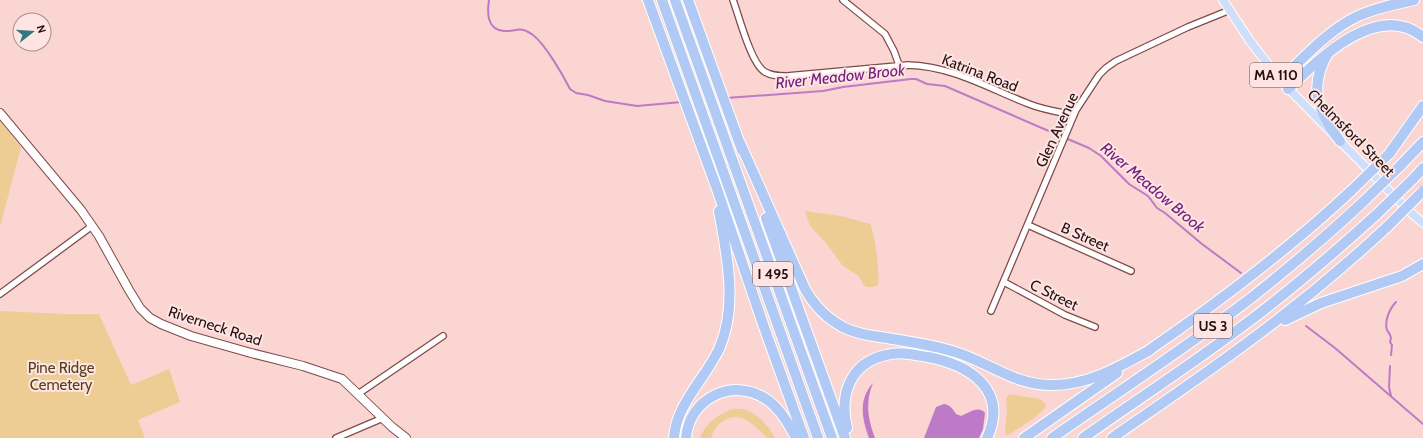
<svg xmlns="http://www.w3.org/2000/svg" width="1423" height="438" viewBox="0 0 1423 438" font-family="Cabin,sans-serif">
  <rect width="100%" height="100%" fill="#fad5d2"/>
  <!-- green -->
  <path fill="#edcd93" d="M 0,121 L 21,147 L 0,227 Z
    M 805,211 L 841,216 L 870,224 C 875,232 880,276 878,285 L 873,287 L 866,287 L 863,284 L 859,276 L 843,266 L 826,243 L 810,226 Z
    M 0,311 L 65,314 L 99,314 L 131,385 L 169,369 L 180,402 L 138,420 L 145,438 L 0,438 Z
    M 1009,394 L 1040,399 L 1043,401 L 1046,406 C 1042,414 1017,430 1008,435 L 1006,435 L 1005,431 L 1007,410 L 1006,399 Z
    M 733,409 C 752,406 767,423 775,438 L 767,438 C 755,426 741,409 723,421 C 717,425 713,431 711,438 L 700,438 C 705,423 719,414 733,409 Z"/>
  <!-- water -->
  <path fill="#bd7ac7" d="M 873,383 C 865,403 868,419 875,438 L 869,438 C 862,419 858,399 873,383 Z
    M 944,404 C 950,405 953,409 956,414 L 961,416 C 969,413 978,405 985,413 L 983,429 L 979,438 L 924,438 L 936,407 Z"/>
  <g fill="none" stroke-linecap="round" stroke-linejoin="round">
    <!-- stream -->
    <path stroke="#bd7ac7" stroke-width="2" d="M 489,0 C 487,13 487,30 504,31 C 517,32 519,25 533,35 C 545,44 563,75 570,89 L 576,93 L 588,95 L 605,101 L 637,106 L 682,102
      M 726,98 L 823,91 L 843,87 L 911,79 L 916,79 L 927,84 L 945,86 L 1058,135 L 1089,148 L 1101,156 L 1129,184 L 1148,196 L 1157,208 L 1165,213 L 1202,244 L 1241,273
      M 1306,326 L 1335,348 L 1423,424
      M 1391,355 L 1392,345 L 1390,342 C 1392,336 1390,335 1387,330 C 1384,321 1390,308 1396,302
      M 1390,366 L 1389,387 L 1391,396"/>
    <!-- minor casing -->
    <g stroke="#7d4b49" stroke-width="8">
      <path id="minor" d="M 733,0 C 739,16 751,64 765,72 C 772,76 779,76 787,76 L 908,65 C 952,66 990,89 1029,104 C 1044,110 1059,112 1074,115
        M 843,0 L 885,34 L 894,51 L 899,65
        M 1028,225 L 1131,271
        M 1004,282 L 1065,315 L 1095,327
        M 0,294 L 92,226
        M 991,311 L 1076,110 L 1099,75 L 1106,68 L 1116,61 L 1188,27 L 1230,10
        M 358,394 L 443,336
        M 336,438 L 383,418"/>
    </g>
    <!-- secondary casing -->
    <g stroke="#7d4b49" stroke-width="10">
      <path id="secondary" d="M 0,113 L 81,210 L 99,236 L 129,290 L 140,308 L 150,318 L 161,324 L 191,336 L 251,353 L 303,366 L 342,379 L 392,427 L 406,438"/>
    </g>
    <!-- primary casing -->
    <g stroke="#fff" stroke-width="10">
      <path id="primary" d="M 1223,0 L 1250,41 L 1280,80 L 1408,210 L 1423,223"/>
    </g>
    <!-- motorway casing -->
    <g stroke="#fff" stroke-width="12">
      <path id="motorway" d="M 648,0 L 717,189 L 764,327 L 804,438
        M 662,0 L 818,438
        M 675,0 L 832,438
        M 688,0 L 742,150
        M 1328,53 C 1308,87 1318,112 1340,141
        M 1280,80 C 1304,58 1328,30 1358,16 C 1376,8 1395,4 1414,0
        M 1288,89 C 1320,58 1378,0 1423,37
        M 740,143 L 805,289 C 814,305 826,318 843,327 C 857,334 872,336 887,338 C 910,342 933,345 955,352 C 988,362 1016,386 1052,385 C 1088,385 1119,367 1150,350
        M 1389,154 L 1423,106
        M 1400,166 L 1423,142
        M 1413,179 L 1423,168
        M 766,218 L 845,438
        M 1285,320 L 1321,303 L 1402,276 L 1423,264
        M 1145,353 C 1219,302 1287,251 1352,190
        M 847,428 C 839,395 850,363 886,355 C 900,351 915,355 928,357 C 970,365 1009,390 987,438
        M 674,438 C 676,404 705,379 719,349 C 738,307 727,255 719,211
        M 686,438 C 689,398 733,377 766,399 C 780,408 789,424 796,438
        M 1024,438 L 1117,373
        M 1052,438 C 1118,392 1187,347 1251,298 C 1290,267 1328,235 1364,201
        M 1083,438 C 1137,400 1192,364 1244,325 C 1291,290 1334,253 1377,214
        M 1112,438 C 1158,406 1204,375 1248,342 C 1297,306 1344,267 1388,226"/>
    </g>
    <!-- minor -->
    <use href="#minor" stroke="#fff" stroke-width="5.5"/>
    <!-- secondary -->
    <use href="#secondary" stroke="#fff" stroke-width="8"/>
    <!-- primary -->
    <use href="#primary" stroke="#d0dff9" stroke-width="8"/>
    <!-- motorway -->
    <use href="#motorway" stroke="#b1caf5" stroke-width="10"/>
    <!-- motorway-bridge casing -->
    <g stroke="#fff" stroke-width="12" stroke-linecap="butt">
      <path id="motorway-bridge" d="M 1352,190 L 1389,154
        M 1364,201 L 1400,166
        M 1377,214 L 1413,179
        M 1388,226 L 1423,191"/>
    </g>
    <!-- motorway-bridge -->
    <use href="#motorway-bridge" stroke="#b1caf5" stroke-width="10"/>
  </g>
  <g text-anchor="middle" stroke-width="4" stroke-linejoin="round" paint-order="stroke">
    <!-- shield labels -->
    <g fill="#fee5e4" stroke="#665050" stroke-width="1">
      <rect x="1250" y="63" width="52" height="24" rx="3"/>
      <rect x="753" y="262" width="40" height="24" rx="3"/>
      <rect x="1194" y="314" width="38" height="24" rx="3"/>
    </g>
    <g font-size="14" font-weight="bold" fill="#251010">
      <text x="1276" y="80">MA 110</text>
      <text x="773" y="279">I 495</text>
      <text x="1213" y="331">US 3</text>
    </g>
    <!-- street labels -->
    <g font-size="15" fill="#251010" stroke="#fee5e4">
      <text transform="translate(980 73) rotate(21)" y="5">Katrina Road</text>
      <text transform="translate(1057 130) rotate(-65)" y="5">Glen Avenue</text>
      <text transform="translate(1351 133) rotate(45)" y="5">Chelmsford Street</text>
      <text transform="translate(1085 237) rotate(24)" y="5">B Street</text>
      <text transform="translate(1054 295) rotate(26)" y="5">C Street</text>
      <text transform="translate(215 326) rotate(18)" y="5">Riverneck Road</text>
    </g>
    <!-- park labels -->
    <g font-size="15" fill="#554016" stroke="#fee5e4">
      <text x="61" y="373">Pine Ridge<tspan x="61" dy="17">Cemetery</tspan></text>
    </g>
    <!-- water labels -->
    <g font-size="16" font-style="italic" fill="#71207d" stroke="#fee5e4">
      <text transform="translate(840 76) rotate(-6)" y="6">River Meadow Brook</text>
      <text transform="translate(1153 187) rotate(40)" y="6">River Meadow Brook</text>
    </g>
  </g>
  <!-- north arrow -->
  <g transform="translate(32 32) rotate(73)"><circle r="19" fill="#fee5e4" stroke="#a7908f"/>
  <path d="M0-3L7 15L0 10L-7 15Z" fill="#30797f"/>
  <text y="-6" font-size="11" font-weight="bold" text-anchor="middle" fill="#251010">N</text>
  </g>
</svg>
